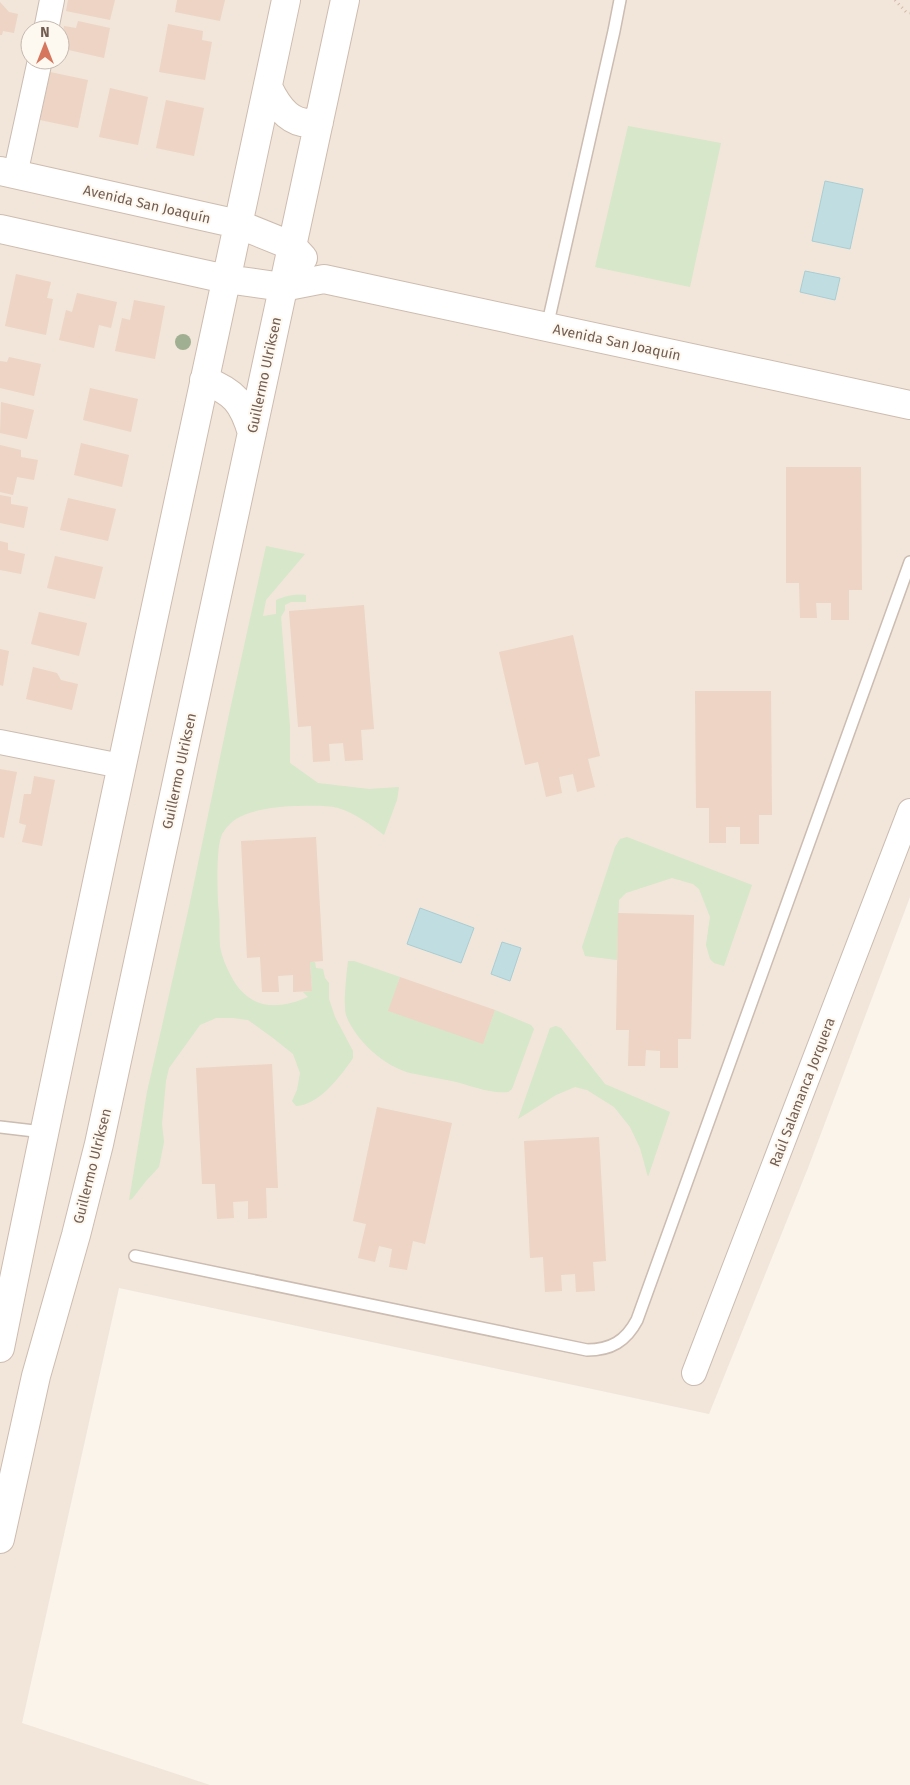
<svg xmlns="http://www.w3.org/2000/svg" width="910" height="1785" viewBox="0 0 910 1785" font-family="'Fira Sans',sans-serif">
  <rect width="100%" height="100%" fill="#faf4ea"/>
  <!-- residential -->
  <path fill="#f1e6d9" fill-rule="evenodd" d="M 0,0 L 910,0 L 910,897 L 808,1168 L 709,1414 L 119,1288 L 22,1723 L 210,1785 L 0,1785 ZM 30,30 L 60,30 L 60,60 L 30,60 Z"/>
  <!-- green -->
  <path fill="#d6e7ca" d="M 628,126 L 721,143 L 690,287 L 595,267 Z
    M 266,546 L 305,554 L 266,600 L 263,616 L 276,614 L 276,600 C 287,595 295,594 306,595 L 306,602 L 291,602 L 285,605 L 285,610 L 281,617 L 290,727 L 290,763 L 318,783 L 369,789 L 399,787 L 397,800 L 384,835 C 372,826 354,812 338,808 C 326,805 310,806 297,806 C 279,806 241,810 229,825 C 226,828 222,833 221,837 C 216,851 217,897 219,913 C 220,924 219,936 220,947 C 222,957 226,967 231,976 C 248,1009 276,1011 308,997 L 303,992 L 312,991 L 310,962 L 315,962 L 316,968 L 323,969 L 325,978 L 329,983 L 329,999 L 335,1017 L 353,1051 L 353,1058 C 340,1077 319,1105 296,1106 L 292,1101 L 297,1090 L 300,1073 L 293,1054 L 273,1038 L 248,1020 L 233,1018 L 216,1018 L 200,1025 L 169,1068 L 166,1081 L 162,1124 L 164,1142 L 159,1167 L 146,1181 L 132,1199 L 129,1200 L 147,1092 L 189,907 L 228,719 Z
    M 627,837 L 752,885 L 724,966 L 714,963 L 710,959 L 706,945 L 710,917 L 699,889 L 693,884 L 672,878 L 626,893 L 619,900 L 617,960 L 585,956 L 582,947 L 615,847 L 620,839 Z
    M 348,961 L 354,961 L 400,977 L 389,1011 L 483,1043 L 495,1010 L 531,1025 L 534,1029 L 512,1089 L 508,1092 C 490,1094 470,1085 452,1081 C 438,1078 424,1076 410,1073 C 384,1066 355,1040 346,1015 C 343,1005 347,971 348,961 Z
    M 556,1026 L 561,1028 L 605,1084 L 670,1112 L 648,1177 L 640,1148 L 630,1127 L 614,1107 L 587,1090 L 575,1087 L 556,1095 L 518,1119 L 550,1028 Z"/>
  <!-- water -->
  <path fill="#c0dee2" stroke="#a8cdd3" d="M 825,181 L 863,189 L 850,249 L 812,241 Z
    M 805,271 L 840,278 L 835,300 L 800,292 Z
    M 420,908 L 474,928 L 461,963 L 407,944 Z
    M 502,942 L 521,948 L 510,981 L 491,974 Z"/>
  <!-- building -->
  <path fill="#edd4c5" d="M 68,0 L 115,0 L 110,20 L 66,11 Z
    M 177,0 L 225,0 L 220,21 L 175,12 Z
    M 0,2 L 9,12 L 18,14 L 14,33 L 3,31 L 2,35 L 0,35 Z
    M 78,21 L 110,28 L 104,58 L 60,48 L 64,26 L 76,28 Z
    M 168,24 L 203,31 L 202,40 L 212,42 L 205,80 L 159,72 Z
    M 50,72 L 88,80 L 78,128 L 40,120 Z
    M 110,88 L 148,97 L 138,145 L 99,137 Z
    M 166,100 L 204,108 L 194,156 L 156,148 Z
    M 16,274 L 51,282 L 47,298 L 53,299 L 46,335 L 5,326 Z
    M 77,293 L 117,302 L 111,328 L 99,325 L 94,348 L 59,340 L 66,310 L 72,312 Z
    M 134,300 L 165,306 L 155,359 L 115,351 L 122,318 L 130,320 Z
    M 9,357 L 41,364 L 34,396 L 0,388 L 0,361 L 7,362 Z
    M 90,388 L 138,399 L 131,432 L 83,420 Z
    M 1,402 L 34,410 L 27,439 L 0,433 Z
    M 81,443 L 129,455 L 122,487 L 74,475 Z
    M 0,445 L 21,450 L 21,457 L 38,460 L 34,480 L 17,477 L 13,495 L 0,492 Z
    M 786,467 L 861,467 L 862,590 L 849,590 L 849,620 L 831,620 L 831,603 L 816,603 L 817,618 L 800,618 L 799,583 L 786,583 Z
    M 0,495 L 11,497 L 11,504 L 28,507 L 24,528 L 0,523 Z
    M 68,498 L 116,509 L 108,541 L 60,530 Z
    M 0,541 L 8,543 L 8,550 L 25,554 L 21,574 L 0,570 Z
    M 55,556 L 103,567 L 95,599 L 47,588 Z
    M 364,605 L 374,729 L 361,730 L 363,760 L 345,761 L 343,743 L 329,744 L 330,761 L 313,762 L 311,726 L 298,727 L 289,611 Z
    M 39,612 L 87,623 L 79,656 L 31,644 Z
    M 573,635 L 600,756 L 588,759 L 595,787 L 577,792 L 573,774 L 559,777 L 562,793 L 546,797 L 538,762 L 525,765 L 499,652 Z
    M 0,649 L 9,651 L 3,686 L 0,685 Z
    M 33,667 L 57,673 L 61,680 L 78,684 L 72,710 L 26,699 Z
    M 695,691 L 771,691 L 772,815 L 759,815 L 759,844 L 740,844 L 740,827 L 726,827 L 726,843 L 709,843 L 709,808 L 696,808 Z
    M 0,769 L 17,772 L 4,838 L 0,837 Z
    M 34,776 L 55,780 L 42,846 L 22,842 L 26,825 L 19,823 L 24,794 L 31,794 Z
    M 316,837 L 323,961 L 310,962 L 312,991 L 293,992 L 293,975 L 278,976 L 279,992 L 262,992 L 260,957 L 247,958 L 241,841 Z
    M 618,913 L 694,915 L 691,1039 L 678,1039 L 678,1068 L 660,1068 L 660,1051 L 646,1050 L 645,1066 L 628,1066 L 629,1030 L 616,1030 Z
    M 400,977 L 495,1010 L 483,1044 L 388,1011 Z
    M 272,1064 L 278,1188 L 266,1188 L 267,1218 L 248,1219 L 248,1201 L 233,1202 L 234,1218 L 217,1219 L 215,1184 L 202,1184 L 196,1068 Z
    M 377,1107 L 452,1123 L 425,1244 L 413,1241 L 407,1270 L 389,1267 L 392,1249 L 379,1246 L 375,1262 L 358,1258 L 366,1224 L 353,1221 Z
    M 599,1137 L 606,1261 L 593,1262 L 595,1291 L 576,1292 L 575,1274 L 561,1275 L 562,1291 L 545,1292 L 543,1257 L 530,1258 L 524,1141 Z"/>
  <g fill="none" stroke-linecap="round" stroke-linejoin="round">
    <!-- lane casing -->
    <g stroke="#ccbcb1" stroke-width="14">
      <path id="lane" d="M 547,327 L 614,31 L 620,0
        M 0,1127 L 43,1132
        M 135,1256 L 587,1350 C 611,1350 626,1341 637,1320 L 910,562"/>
    </g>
    <!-- street casing -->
    <g stroke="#ccbcb1" stroke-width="26">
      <path id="street" d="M 46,30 L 52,0
        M 15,175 L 40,60
        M 0,742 L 121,766
        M 694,1373 L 910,811"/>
    </g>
    <!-- secondary casing -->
    <g stroke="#cebcaf" stroke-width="30">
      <path id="secondary" d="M 268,87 C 278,108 292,128 319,122
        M 0,171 L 238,224 L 292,246 L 303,258
        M 0,229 L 226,279 L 283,287 L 324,279 L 910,405
        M 204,380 C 234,392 243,402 252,433
        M 0,1348 C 91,897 191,449 286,0
        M 0,1539 L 36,1376 L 76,1235 L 99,1144 L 345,0"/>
    </g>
    <!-- path -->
    <path stroke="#d2b7a8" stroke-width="3" stroke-dasharray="1 4" stroke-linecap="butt" d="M 895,0 L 906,12 L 910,13"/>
    <!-- lane -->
    <use href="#lane" stroke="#fff" stroke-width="11"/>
    <!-- street -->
    <use href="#street" stroke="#fff" stroke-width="24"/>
    <!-- secondary -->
    <use href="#secondary" stroke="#fff" stroke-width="28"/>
  </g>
  <!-- trees -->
  <circle fill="#a0af91" cx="183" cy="342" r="8"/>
  <g text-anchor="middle" stroke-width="4" stroke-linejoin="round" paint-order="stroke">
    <!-- street labels -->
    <g font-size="14" fill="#735c50" stroke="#fdf8f0">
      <text transform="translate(147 204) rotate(13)" y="5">Avenida San Joaquín</text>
      <text transform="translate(617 342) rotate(12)" y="5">Avenida San Joaquín</text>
      <text transform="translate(264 375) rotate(-78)" y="5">Guillermo Ulriksen</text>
      <text transform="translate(179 771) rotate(-78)" y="5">Guillermo Ulriksen</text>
      <text transform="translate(802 1092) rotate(-69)" y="5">Raúl Salamanca Jorquera</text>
      <text transform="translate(92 1166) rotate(-76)" y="5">Guillermo Ulriksen</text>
    </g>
  </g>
  <!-- north arrow -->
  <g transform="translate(45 45)"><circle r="24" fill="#fdf8f0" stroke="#c6bab0"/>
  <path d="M0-4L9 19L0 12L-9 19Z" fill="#d6765d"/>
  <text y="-8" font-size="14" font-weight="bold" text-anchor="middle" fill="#735c50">N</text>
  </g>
</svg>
